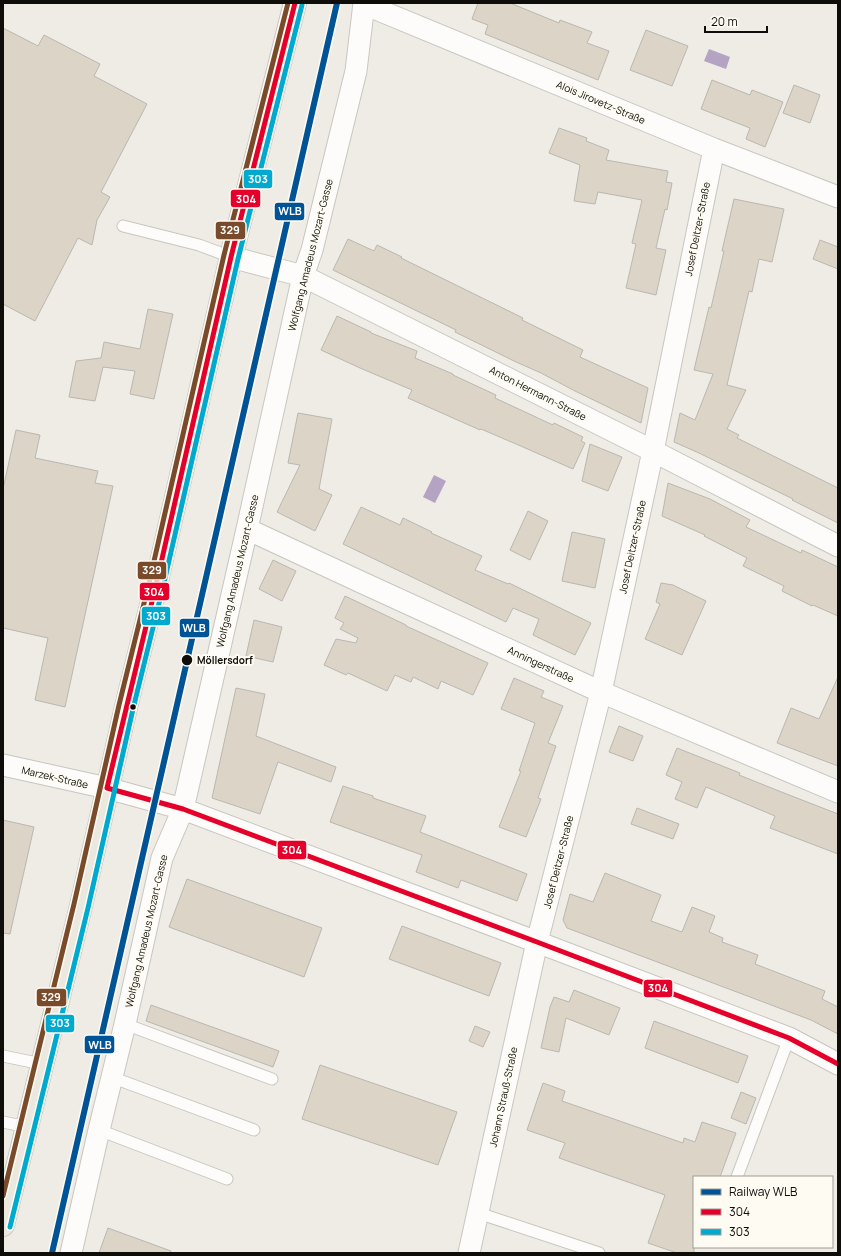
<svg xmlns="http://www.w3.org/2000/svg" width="841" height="1256" viewBox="0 0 841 1256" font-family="Manrope,sans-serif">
  <rect width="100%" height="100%" fill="#efece5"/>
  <!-- water -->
  <path fill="#b4a3c3" d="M 709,49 L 730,57 L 726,69 L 704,61 Z
    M 434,475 L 446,481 L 435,503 L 423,497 Z"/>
  <!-- building -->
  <path fill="#dbd4c7" stroke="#bab7b2" d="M 478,3 L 510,3 L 559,23 L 560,20 L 592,32 L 587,43 L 609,51 L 598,80 L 485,34 L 488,25 L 472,19 Z
    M 3,28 L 38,46 L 44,35 L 100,64 L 94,76 L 147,104 L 101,192 L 110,197 L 97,220 L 92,245 L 78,238 L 35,321 L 3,304 Z
    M 646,30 L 688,46 L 672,86 L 630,70 Z
    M 712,80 L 750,95 L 752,90 L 783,102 L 765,147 L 746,139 L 750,128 L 701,109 Z
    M 794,85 L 820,95 L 810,123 L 783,113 Z
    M 559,128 L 587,138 L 586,141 L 609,150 L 606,160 L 668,171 L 666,182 L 672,183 L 667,210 L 665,209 L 656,248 L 666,250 L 656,295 L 626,288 L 636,244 L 632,243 L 642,200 L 598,192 L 595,204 L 574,201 L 580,165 L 549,153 Z
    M 734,199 L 784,209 L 772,262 L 759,259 L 752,292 L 749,291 L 727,385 L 746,390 L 727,429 L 739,435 L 737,438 L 838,488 L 838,523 L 792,500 L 793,499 L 699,453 L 674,442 L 680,413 L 695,420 L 713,374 L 694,370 L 709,307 L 711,308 L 724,251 L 722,251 Z
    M 348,239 L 374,251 L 377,245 L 402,257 L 401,258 L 523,318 L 522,320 L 583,350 L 580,357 L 648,388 L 641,423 L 575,391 L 541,373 L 514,361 L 455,332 L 456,330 L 333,270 Z
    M 820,240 L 838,247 L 838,269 L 813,259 Z
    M 148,309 L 173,314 L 154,399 L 130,394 L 135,371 L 103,367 L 95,401 L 69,397 L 76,361 L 101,358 L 104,342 L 140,349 Z
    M 337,316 L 371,332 L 371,333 L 417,351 L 415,358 L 453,374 L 453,375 L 496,395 L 495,398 L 553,425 L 554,423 L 583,437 L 581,441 L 585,443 L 573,469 L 523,447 L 481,429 L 480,430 L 408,398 L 412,390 L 360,368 L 321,350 Z
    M 298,413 L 332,419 L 319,489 L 332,495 L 315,531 L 277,512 L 300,465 L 288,463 Z
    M 16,430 L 40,435 L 35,458 L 98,471 L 95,483 L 113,486 L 65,707 L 35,700 L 48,638 L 3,628 L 3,489 Z
    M 590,444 L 622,457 L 608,491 L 582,481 Z
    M 668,483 L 710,499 L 750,520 L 746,527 L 801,553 L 802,550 L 838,567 L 838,616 L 813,605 L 812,606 L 782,591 L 784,586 L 743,566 L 747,558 L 704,536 L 705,535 L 662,516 Z
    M 361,507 L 400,525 L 403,518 L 432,532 L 431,533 L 482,556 L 475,570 L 508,584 L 509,583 L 591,623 L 575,655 L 533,635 L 539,619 L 513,608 L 506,622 L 343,544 Z
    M 528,511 L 548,521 L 530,560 L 510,550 Z
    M 572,532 L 605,539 L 595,588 L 562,581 Z
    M 273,560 L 296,571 L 282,601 L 259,589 Z
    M 661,583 L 673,585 L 706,601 L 682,655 L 645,639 L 660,604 L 656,602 Z
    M 345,596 L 406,625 L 406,626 L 488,663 L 473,695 L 441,681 L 438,689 L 413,677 L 411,682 L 395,675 L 387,691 L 348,673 L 346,675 L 324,665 L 336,639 L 356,643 L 358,638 L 340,629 L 344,623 L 335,618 Z
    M 254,620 L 282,627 L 273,662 L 246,656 Z
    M 838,677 L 838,766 L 777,743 L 791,708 L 819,719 Z
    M 514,678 L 544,691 L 541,697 L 563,706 L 548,743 L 556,746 L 538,798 L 541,799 L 526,837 L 499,827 L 521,771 L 519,771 L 535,723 L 501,709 Z
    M 236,688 L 265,694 L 256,736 L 336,767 L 331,782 L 278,762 L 260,814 L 212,798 Z
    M 619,726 L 643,736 L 633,761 L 609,752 Z
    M 677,748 L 740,773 L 739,775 L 784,793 L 838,814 L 838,854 L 770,828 L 775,816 L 706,787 L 697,808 L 675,799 L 682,782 L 666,775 Z
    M 343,786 L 373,796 L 373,798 L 426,816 L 420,832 L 527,874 L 517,901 L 461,880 L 458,888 L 416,872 L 422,855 L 330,822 Z
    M 637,808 L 679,824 L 673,839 L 631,824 Z
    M 3,820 L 34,827 L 10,934 L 3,933 Z
    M 605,873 L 661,895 L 651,921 L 682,932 L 692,907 L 715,916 L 709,932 L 723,938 L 722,942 L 758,955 L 755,964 L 825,991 L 822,999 L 838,1007 L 838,1034 L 811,1020 L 567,928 L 563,920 L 570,894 L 593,902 Z
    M 187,879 L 322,928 L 304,977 L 169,927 Z
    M 402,926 L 501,963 L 489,996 L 389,959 Z
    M 574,990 L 620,1008 L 609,1035 L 566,1018 L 559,1052 L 541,1048 L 550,1007 L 554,997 L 569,1002 Z
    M 151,1005 L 279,1051 L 273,1067 L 146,1021 Z
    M 654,1021 L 748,1056 L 738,1083 L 645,1048 Z
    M 475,1026 L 490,1032 L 483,1047 L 469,1041 Z
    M 320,1065 L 457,1112 L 438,1165 L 302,1119 Z
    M 543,1083 L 565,1091 L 562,1101 L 683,1143 L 684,1138 L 695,1142 L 702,1122 L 736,1133 L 720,1177 L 694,1177 L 694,1253 L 677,1253 L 648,1243 L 665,1195 L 559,1158 L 565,1143 L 527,1130 Z
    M 741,1092 L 756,1098 L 746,1124 L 731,1118 Z
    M 108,1228 L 171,1251 L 171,1253 L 99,1253 Z"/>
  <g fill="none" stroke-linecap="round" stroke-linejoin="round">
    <!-- service casing -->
    <g stroke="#c7c6c0" stroke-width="13">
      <path id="service" d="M 123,226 L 199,245 L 231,257
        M 125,1024 L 272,1079
        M 3,1056 L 42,1064
        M 111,1077 L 254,1130
        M 3,1122 L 27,1127
        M 99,1130 L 227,1179
        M 737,1177 L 789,1038
        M 478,1213 L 599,1253"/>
    </g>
    <!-- minor casing -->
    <g stroke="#c7c6c0" stroke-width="23">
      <path id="minor" d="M 364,4 L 714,149 L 838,197
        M 231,257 L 303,276 L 653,451 L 838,546
        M 247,529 L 363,583 L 601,692 L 838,792
        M 3,765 L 107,788 L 183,809 L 537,942 L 789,1038 L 838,1064
        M 71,1253 L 99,1130 L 125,1024 L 162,858 L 183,809 L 247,529 L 303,276 L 312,250 L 356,71 L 364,3
        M 469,1253 L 537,942 L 601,692 L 653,451 L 714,149"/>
    </g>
    <!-- primary casing -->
    <g stroke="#c9c7c4" stroke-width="24">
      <path id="primary" d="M 3,1225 L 81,906 L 126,707 L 156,585 L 231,257 L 295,3"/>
    </g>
    <!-- service -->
    <use href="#service" stroke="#fdfcfb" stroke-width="11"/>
    <!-- minor -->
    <use href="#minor" stroke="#fdfcfb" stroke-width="21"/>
    <!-- primary -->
    <use href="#primary" stroke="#ebe8e0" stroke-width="22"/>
    <!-- bus-1 casing -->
    <g stroke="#fefbf3" stroke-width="8">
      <path id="bus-1" d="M 107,788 L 156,585 L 231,257 L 295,3
        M 107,788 L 183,809 L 537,942 L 789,1038 L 838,1064"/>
    </g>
    <!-- bus-2 casing -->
    <g stroke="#fefbf3" stroke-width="8">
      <path id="bus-2" d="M 10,1227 L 88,908 L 133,709 L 163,587 L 238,259 L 302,5"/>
    </g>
    <!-- bus-3 casing -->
    <g stroke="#fefbf3" stroke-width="8">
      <path id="bus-3" d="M 3,1196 L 74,904 L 119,705 L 149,583 L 224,255 L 288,3"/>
    </g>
    <!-- bus-1 -->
    <use href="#bus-1" stroke="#e4002b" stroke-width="5"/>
    <!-- bus-2 -->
    <use href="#bus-2" stroke="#00a9ce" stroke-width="5"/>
    <!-- bus-3 -->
    <use href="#bus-3" stroke="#7a4b2a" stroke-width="5"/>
    <!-- rail-1 casing -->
    <g stroke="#fefbf3" stroke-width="9">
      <path id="rail-1" d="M 52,1253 L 337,3"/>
    </g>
    <!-- rail-1 -->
    <use href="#rail-1" stroke="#005395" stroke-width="6"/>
  </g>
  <!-- markers -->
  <g fill="#0f0d09" stroke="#fefbf3" stroke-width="1.5">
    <circle cx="187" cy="660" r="6"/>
    <circle cx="133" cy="707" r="3.5"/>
  </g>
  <g text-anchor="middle" stroke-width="4" stroke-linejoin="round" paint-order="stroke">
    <!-- street labels -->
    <g font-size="10" fill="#0f0d09" stroke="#fefbf3">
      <text transform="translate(601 102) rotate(23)" y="4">Alois Jirovetz-Straße</text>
      <text transform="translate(697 229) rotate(-79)" y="4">Josef Deitzer-Straße</text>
      <text transform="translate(310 255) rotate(-76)" y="4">Wolfgang Amadeus Mozart-Gasse</text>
      <text transform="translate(538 393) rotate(27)" y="4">Anton Hermann-Straße</text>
      <text transform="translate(632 547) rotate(-78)" y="4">Josef Deitzer-Straße</text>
      <text transform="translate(237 571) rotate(-77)" y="4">Wolfgang Amadeus Mozart-Gasse</text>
      <text transform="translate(541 664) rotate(25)" y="4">Anningerstraße</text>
      <text transform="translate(55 777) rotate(13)" y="4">Marzek-Straße</text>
      <text transform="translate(558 862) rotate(-76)" y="4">Josef Deitzer-Straße</text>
      <text transform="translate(146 931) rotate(-77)" y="4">Wolfgang Amadeus Mozart-Gasse</text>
      <text transform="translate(503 1097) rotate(-78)" y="4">Johann Strauß-Straße</text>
    </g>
    <!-- stop labels -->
    <g font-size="10" font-weight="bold" fill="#0f0d09" stroke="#fefbf3" text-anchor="start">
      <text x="197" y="664">Möllersdorf</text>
    </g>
  </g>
  <g stroke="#fefbf3" stroke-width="1.5">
    <rect x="243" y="169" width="30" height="20" rx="4" fill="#00a9ce"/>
    <rect x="230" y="189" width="31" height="19" rx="4" fill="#e4002b"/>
    <rect x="274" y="202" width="31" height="19" rx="4" fill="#005395"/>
    <rect x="215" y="221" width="31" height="19" rx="4" fill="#7a4b2a"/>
    <rect x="137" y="561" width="30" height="19" rx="4" fill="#7a4b2a"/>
    <rect x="139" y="582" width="31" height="19" rx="4" fill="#e4002b"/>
    <rect x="141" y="606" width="30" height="20" rx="4" fill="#00a9ce"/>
    <rect x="179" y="618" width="31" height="20" rx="4" fill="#005395"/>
    <rect x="277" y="840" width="30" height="20" rx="4" fill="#e4002b"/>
    <rect x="643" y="979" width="30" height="19" rx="4" fill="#e4002b"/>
    <rect x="36" y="988" width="31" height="19" rx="4" fill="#7a4b2a"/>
    <rect x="45" y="1014" width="30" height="19" rx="4" fill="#00a9ce"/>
    <rect x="84" y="1035" width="31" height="19" rx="4" fill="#005395"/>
  </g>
  <g font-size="11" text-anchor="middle" font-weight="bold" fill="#fff">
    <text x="258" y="183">303</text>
    <text x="246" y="203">304</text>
    <text x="290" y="215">WLB</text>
    <text x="230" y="234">329</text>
    <text x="152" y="574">329</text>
    <text x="154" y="596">304</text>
    <text x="156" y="620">303</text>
    <text x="194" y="632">WLB</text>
    <text x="292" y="854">304</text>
    <text x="658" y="992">304</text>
    <text x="51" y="1001">329</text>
    <text x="60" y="1027">303</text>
    <text x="100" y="1049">WLB</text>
  </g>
  <!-- border -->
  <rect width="841" height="1256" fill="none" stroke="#0f0d09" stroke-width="8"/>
  <!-- legend -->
  <rect x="693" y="1176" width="140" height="72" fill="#fefbf3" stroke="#9e9c95"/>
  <rect x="701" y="1189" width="20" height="6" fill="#005395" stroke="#9e9c95"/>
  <text x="729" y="1196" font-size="12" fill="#0f0d09">Railway WLB</text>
  <rect x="701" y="1209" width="20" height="6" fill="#e4002b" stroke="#9e9c95"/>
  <text x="729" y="1216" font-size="12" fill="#0f0d09">304</text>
  <rect x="701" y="1229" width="20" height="6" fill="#00a9ce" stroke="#9e9c95"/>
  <text x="729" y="1236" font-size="12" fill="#0f0d09">303</text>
  <!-- scale -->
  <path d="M705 26v6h62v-6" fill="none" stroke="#0f0d09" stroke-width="2"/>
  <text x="711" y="26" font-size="12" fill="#0f0d09" stroke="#fefbf3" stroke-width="3" paint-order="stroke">20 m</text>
</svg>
